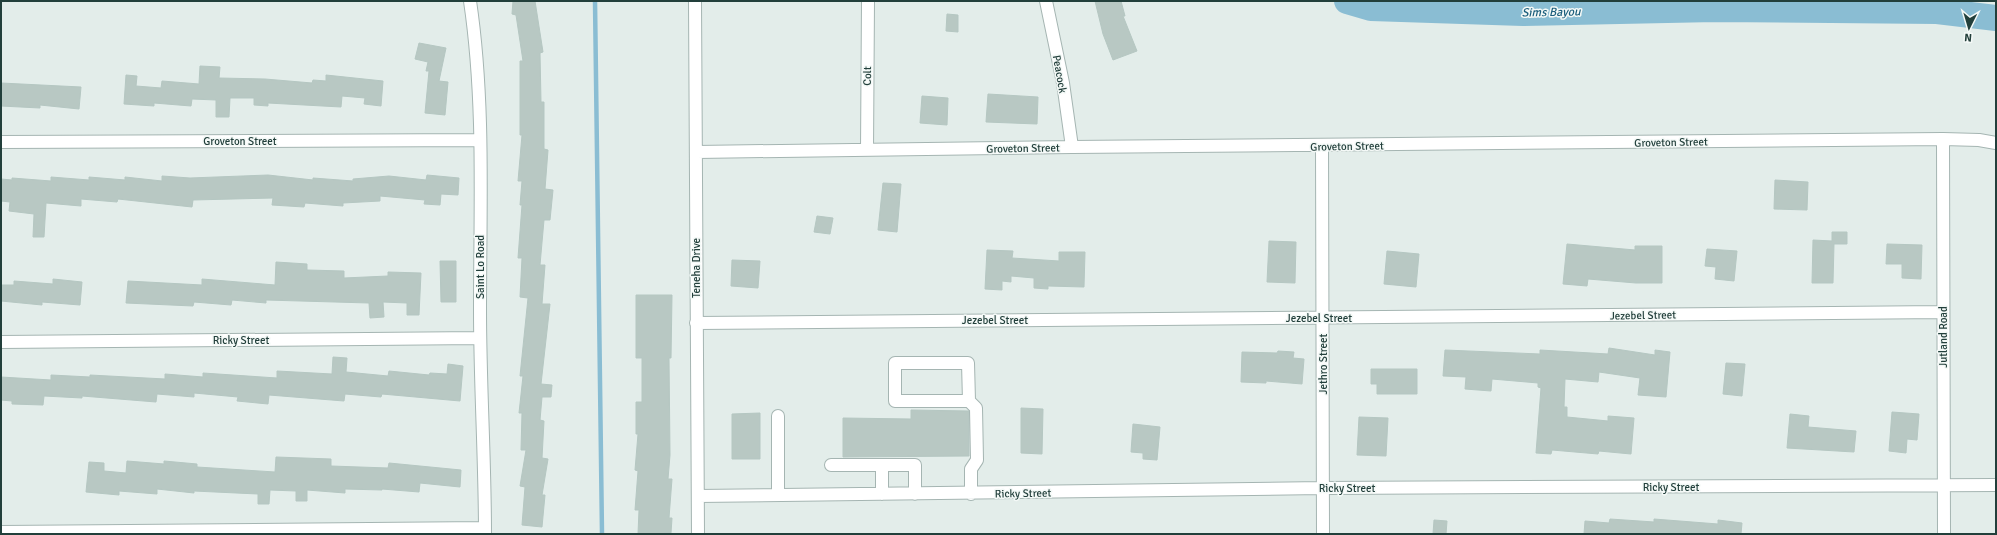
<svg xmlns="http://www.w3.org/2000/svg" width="1997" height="535" viewBox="0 0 1997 535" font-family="Signika,sans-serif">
  <rect width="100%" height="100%" fill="#e3edea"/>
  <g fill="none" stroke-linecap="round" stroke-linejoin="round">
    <!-- stream -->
    <path stroke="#8abdd3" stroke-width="4.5" d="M 595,1 L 602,534"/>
    <!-- river -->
    <path stroke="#8abdd3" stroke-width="26" d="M 1347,1 L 1371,8 L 1523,13 L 1715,9 L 1937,11 L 1996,18"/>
  </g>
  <!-- building -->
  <path fill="#b8c8c3" stroke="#b5c7c2" d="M 513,1 L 535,1 L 543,52 L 540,53 L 541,102 L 544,102 L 544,149 L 548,150 L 545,189 L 553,190 L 550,220 L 544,220 L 540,265 L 545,265 L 542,304 L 550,304 L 541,384 L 552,385 L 551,397 L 542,397 L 540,420 L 544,421 L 542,458 L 548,459 L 542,495 L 545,495 L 542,527 L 522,525 L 525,487 L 520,486 L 526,450 L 521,450 L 522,413 L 519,413 L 523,376 L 520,376 L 528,298 L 520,297 L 522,258 L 518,258 L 522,205 L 520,205 L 522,181 L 518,181 L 522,135 L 520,135 L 520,61 L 523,61 L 516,15 L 512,14 Z
    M 1095,1 L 1121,1 L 1125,16 L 1123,16 L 1137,51 L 1113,60 L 1103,34 Z
    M 947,14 L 958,15 L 958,32 L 946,31 Z
    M 419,43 L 446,48 L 439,81 L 448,82 L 445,115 L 425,113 L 429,71 L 426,71 L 428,62 L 415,59 Z
    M 200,66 L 220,67 L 219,78 L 265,79 L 312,83 L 313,80 L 326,81 L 326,75 L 383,81 L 381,106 L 364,104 L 365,98 L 342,96 L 341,107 L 268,103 L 268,106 L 254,105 L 254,98 L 230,98 L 229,117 L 216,117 L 216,100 L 192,99 L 191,106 L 154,103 L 154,106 L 124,104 L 126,75 L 137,76 L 136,86 L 161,88 L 162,81 L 199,84 Z
    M 1,83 L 81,87 L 79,109 L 40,105 L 40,108 L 1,106 Z
    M 988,94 L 1038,97 L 1037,124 L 986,122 Z
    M 922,96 L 948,98 L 947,125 L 920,123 Z
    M 268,175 L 313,180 L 313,178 L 353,181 L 353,179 L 389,176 L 426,180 L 427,175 L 459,178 L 458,195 L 441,194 L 440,205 L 424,204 L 425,200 L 380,196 L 380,201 L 343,203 L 343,206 L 305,203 L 304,207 L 272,205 L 273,198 L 193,200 L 192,207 L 118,199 L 117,202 L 81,199 L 81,206 L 46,203 L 44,237 L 33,237 L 34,214 L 9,211 L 10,202 L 1,201 L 1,179 L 12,180 L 12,178 L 51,181 L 51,177 L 89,180 L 89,177 L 125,180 L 125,177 L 162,181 L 162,176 L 190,178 Z
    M 1775,180 L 1808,182 L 1807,210 L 1774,209 Z
    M 883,183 L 901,184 L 897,232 L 878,230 Z
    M 817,216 L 833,218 L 830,234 L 814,232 Z
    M 1832,232 L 1847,232 L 1847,244 L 1834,244 L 1833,283 L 1812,283 L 1813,240 L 1832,241 Z
    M 1269,241 L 1296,242 L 1295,283 L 1267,282 Z
    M 1567,244 L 1635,250 L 1635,246 L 1662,246 L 1662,283 L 1636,283 L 1588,279 L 1587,286 L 1563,284 Z
    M 1887,244 L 1922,245 L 1921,279 L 1902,278 L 1902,264 L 1886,264 Z
    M 1707,249 L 1737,251 L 1734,281 L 1715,279 L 1716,267 L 1705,266 Z
    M 987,250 L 1013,251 L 1012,258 L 1059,261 L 1059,252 L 1085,252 L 1084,287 L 1048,286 L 1048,289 L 1034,288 L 1034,278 L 1011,276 L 1011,282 L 1002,281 L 1002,290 L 985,289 Z
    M 1387,251 L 1419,254 L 1416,287 L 1384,284 Z
    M 732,260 L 760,261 L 758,288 L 731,286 Z
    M 440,261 L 456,261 L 456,302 L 441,302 Z
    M 276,262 L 307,264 L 307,270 L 344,271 L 344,278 L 388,276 L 388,272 L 421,273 L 419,315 L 407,315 L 407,303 L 383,302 L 384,317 L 370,318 L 369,303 L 266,300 L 266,303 L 232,300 L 231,305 L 194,302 L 193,306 L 126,303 L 128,281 L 202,285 L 202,279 L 275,285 Z
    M 53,279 L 82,282 L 80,305 L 42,302 L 42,305 L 1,301 L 1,285 L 14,285 L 14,281 L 53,284 Z
    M 636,295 L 672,295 L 671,358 L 669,358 L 670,455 L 668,479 L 672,479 L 669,518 L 672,518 L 671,533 L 664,533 L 664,534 L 638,534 L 639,510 L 635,510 L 638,471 L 635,470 L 638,434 L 636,434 L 636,402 L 642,402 L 642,358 L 636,358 Z
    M 1609,348 L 1655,355 L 1655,350 L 1670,352 L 1666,397 L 1638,395 L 1640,378 L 1599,372 L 1598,382 L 1565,379 L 1564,407 L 1567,407 L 1567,417 L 1608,421 L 1608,416 L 1634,418 L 1631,454 L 1599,451 L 1598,454 L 1552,450 L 1551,454 L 1536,453 L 1541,388 L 1538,387 L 1538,383 L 1492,379 L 1491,391 L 1465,389 L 1466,377 L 1443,376 L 1445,350 L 1540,354 L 1540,350 L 1608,354 Z
    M 1278,351 L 1294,352 L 1293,358 L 1304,359 L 1302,384 L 1266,381 L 1266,383 L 1241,382 L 1242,352 L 1277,353 Z
    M 333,357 L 347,358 L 346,372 L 388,376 L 389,371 L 429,375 L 430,373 L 447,374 L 448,364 L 463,366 L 460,401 L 382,394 L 381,397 L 345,394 L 344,401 L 269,395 L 268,404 L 237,401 L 238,397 L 194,393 L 194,397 L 157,394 L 156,402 L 82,396 L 82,398 L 44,396 L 43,405 L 12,404 L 12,401 L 1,400 L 1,377 L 51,380 L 51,375 L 90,377 L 90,375 L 165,379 L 165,374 L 203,377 L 203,373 L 277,378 L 277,371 L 332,374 Z
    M 1726,363 L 1745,364 L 1742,396 L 1723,394 Z
    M 1371,369 L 1417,369 L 1417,394 L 1377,394 L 1377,384 L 1371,384 Z
    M 1021,408 L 1043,409 L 1042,454 L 1021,453 Z
    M 911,410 L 969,411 L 969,456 L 843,457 L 843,418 L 911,419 Z
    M 1892,412 L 1919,414 L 1917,440 L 1907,439 L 1906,453 L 1889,451 Z
    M 760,413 L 760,459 L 732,459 L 732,414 Z
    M 1790,414 L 1809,416 L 1808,427 L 1856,431 L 1854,452 L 1787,448 Z
    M 1359,417 L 1388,418 L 1386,456 L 1357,455 Z
    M 1133,424 L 1160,427 L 1157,460 L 1143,459 L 1143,453 L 1131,452 Z
    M 276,457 L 331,459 L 331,466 L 388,468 L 389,463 L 461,470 L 460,487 L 420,483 L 419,492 L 382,489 L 382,490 L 345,489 L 345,493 L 307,490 L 307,501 L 296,501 L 296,491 L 270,490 L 269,504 L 258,504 L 258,494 L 194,491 L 194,493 L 157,489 L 157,494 L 119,491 L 119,495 L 86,492 L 89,462 L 104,463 L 104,471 L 126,473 L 127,461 L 164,464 L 164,461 L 197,464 L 197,467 L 275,472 Z
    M 1610,519 L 1654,522 L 1654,519 L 1718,524 L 1718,520 L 1742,523 L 1741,534 L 1584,534 L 1585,521 L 1609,523 Z
    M 1434,520 L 1447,521 L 1446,534 L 1433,534 Z"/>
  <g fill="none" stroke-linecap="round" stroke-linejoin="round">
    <!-- minor casing -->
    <g stroke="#a5b5b2" stroke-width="14">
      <path id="minor" d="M 470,1 C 485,102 480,208 480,310 C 480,385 485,459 485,534
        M 695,1 L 698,534
        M 1046,1 L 1063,83 L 1072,147
        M 1943,139 L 1944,534
        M 1,142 L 480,140
        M 1322,146 L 1323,534
        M 867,150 L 868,1
        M 697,152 L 1072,147 L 1943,139 L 1979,140 L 1996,143
        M 696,323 L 1942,312
        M 1,342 L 480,338
        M 969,401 L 895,401 L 895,363 L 968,363 L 969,401 L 976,408 L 977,460 L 971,469 L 971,494
        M 778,416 L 778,495
        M 831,465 L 915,465 L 915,494
        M 882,465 L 882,494
        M 698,496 L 1322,488 L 1996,485
        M 1,532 L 485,528"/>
    </g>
    <!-- minor -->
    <use href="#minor" stroke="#fff" stroke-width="12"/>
  </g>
  <g text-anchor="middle" stroke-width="3" stroke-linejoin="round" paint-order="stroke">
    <!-- street labels -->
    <g font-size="11" fill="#223f3b" stroke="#f4f9f7">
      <text transform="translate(1060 74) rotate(80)" y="4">Peacock</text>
      <text transform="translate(867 76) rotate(-89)" y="4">Colt</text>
      <text x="240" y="145">Groveton Street</text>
      <text transform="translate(1671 142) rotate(-1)" y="4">Groveton Street</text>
      <text transform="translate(1347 146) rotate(-1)" y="4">Groveton Street</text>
      <text transform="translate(1023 148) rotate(-1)" y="4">Groveton Street</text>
      <text transform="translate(480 267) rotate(-90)" y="4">Saint Lo Road</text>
      <text transform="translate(696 268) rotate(-90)" y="4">Teneha Drive</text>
      <text transform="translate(1643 315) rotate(-1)" y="4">Jezebel Street</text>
      <text x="1319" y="322">Jezebel Street</text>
      <text x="995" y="324">Jezebel Street</text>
      <text transform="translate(1943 337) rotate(-90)" y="4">Jutland Road</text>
      <text x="241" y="344">Ricky Street</text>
      <text transform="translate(1323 364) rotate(-90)" y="4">Jethro Street</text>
      <text x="1671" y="491">Ricky Street</text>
      <text x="1347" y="492">Ricky Street</text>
      <text transform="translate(1023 493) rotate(-1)" y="4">Ricky Street</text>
    </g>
    <!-- water labels -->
    <g font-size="12" font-style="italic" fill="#1b5e7c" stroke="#f4f9f7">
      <text transform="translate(1551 12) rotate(-1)" y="4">Sims Bayou</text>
    </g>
  </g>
  <!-- border -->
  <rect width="1997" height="535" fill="none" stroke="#223f3b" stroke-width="4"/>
  <!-- north arrow -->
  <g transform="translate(1969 28) rotate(185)" stroke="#f4f9f7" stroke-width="3" paint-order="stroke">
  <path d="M0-3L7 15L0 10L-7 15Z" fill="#223f3b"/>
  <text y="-6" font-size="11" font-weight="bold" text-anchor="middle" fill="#223f3b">N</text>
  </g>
</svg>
